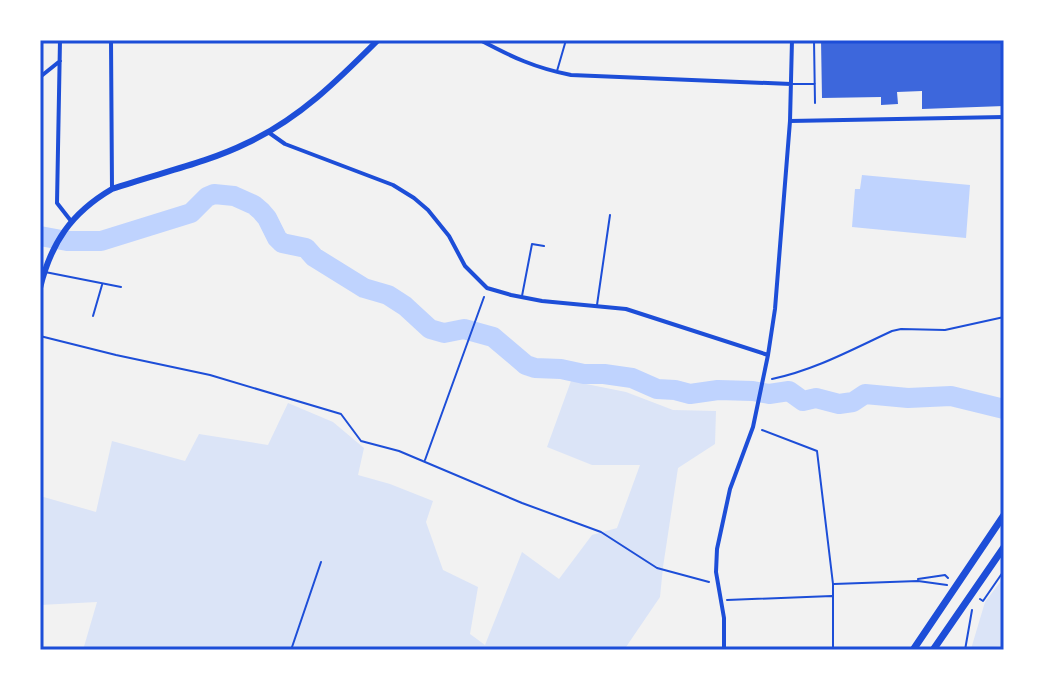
<svg xmlns="http://www.w3.org/2000/svg" width="1044" height="690" viewBox="0 0 1044 690" font-family="Literata,serif">
  <rect width="100%" height="100%" fill="#f2f2f2"/>
  <!-- green -->
  <path fill="#dbe4f7" d="M 571,381 L 626,392 L 673,410 L 716,411 L 715,444 L 678,468 L 663,567 L 660,597 L 626,647 L 637,650 L 235,650 L 231,647 L 226,650 L 83,650 L 97,602 L 40,605 L 40,496 L 96,512 L 112,441 L 185,461 L 199,434 L 268,445 L 288,403 L 333,422 L 364,448 L 358,475 L 390,484 L 433,501 L 426,522 L 443,570 L 478,587 L 470,634 L 485,645 L 522,552 L 559,579 L 592,535 L 617,528 L 640,465 L 592,465 L 547,447 Z
    M 1004,577 L 1004,646 L 971,649 L 985,602 Z"/>
  <!-- water -->
  <path fill="#bfd3fe" d="M 862,175 L 970,185 L 966,238 L 852,227 L 855,189 L 860,189 Z"/>
  <g fill="none" stroke-linecap="round" stroke-linejoin="round">
    <!-- river -->
    <path stroke="#bfd3fe" stroke-width="20" d="M 40,236 L 67,241 L 101,241 L 191,213 L 207,197 L 214,194 L 234,196 L 254,205 L 261,211 L 267,218 L 277,238 L 282,243 L 306,248 L 314,257 L 364,288 L 388,295 L 405,306 L 430,329 L 444,333 L 464,329 L 493,337 L 526,365 L 535,368 L 561,369 L 584,374 L 604,374 L 632,378 L 657,389 L 675,390 L 690,394 L 718,390 L 753,391 L 769,394 L 789,391 L 803,401 L 816,398 L 839,404 L 853,402 L 865,394 L 908,398 L 951,396 L 1004,409"/>
  </g>
  <!-- building -->
  <path fill="#3d67dc" d="M 821,40 L 1004,40 L 1004,106 L 922,109 L 922,91 L 897,92 L 898,104 L 881,105 L 881,97 L 822,98 Z"/>
  <g fill="none" stroke-linecap="round" stroke-linejoin="round">
    <!-- path -->
    <path stroke="#1d4ed8" stroke-width="2" d="M 40,336 L 116,355 L 210,375 L 341,414 L 361,441 L 399,451 L 522,503 L 601,532 L 657,568 L 709,582
      M 772,379 C 815,370 853,349 892,331 L 901,329 L 945,330 L 1004,317
      M 762,430 L 817,451 L 833,584 L 833,650
      M 425,460 L 484,297
      M 918,579 L 945,575 L 948,578
      M 834,584 L 918,581 L 947,585
      M 980,599 L 983,601 L 1003,572
      M 727,600 L 832,596
      M 291,650 L 321,562
      M 965,650 L 972,610"/>
    <!-- service -->
    <path stroke="#1d4ed8" stroke-width="2" d="M 814,40 L 815,103
      M 557,71 L 566,40
      M 793,84 L 815,84
      M 45,272 L 121,287
      M 522,296 L 532,244 L 544,246
      M 597,305 L 610,215
      M 93,316 L 102,285"/>
    <!-- minor -->
    <path stroke="#1d4ed8" stroke-width="4" d="M 60,40 L 57,203 L 71,221
      M 111,40 L 112,189
      M 480,40 C 512,57 535,68 571,75 L 791,84
      M 40,77 L 60,61
      M 790,121 L 1004,117
      M 268,132 L 285,144 L 393,185 L 414,198 L 428,210 L 449,236 L 465,266 L 487,288 L 511,295 L 542,301 L 626,309 L 768,355
      M 724,650 L 724,618 L 716,572 L 717,549 L 730,489 L 753,427 L 768,355 L 775,309 L 790,121 L 792,40"/>
    <!-- tertiary -->
    <path stroke="#1d4ed8" stroke-width="6" d="M 40,288 C 51,243 71,213 112,189 C 155,174 207,163 247,143 C 299,119 338,80 378,40"/>
    <!-- trunk -->
    <path stroke="#1d4ed8" stroke-width="7" d="M 913,650 L 1004,515
      M 933,650 L 1004,547"/>
  </g>
  <!-- border -->
  <rect width="1044" height="690" fill="none" stroke="#ffffff" stroke-width="84"/>
  <rect x="42" y="42" width="960" height="606" fill="none" stroke="#1d4ed8" stroke-width="3"/>
</svg>
